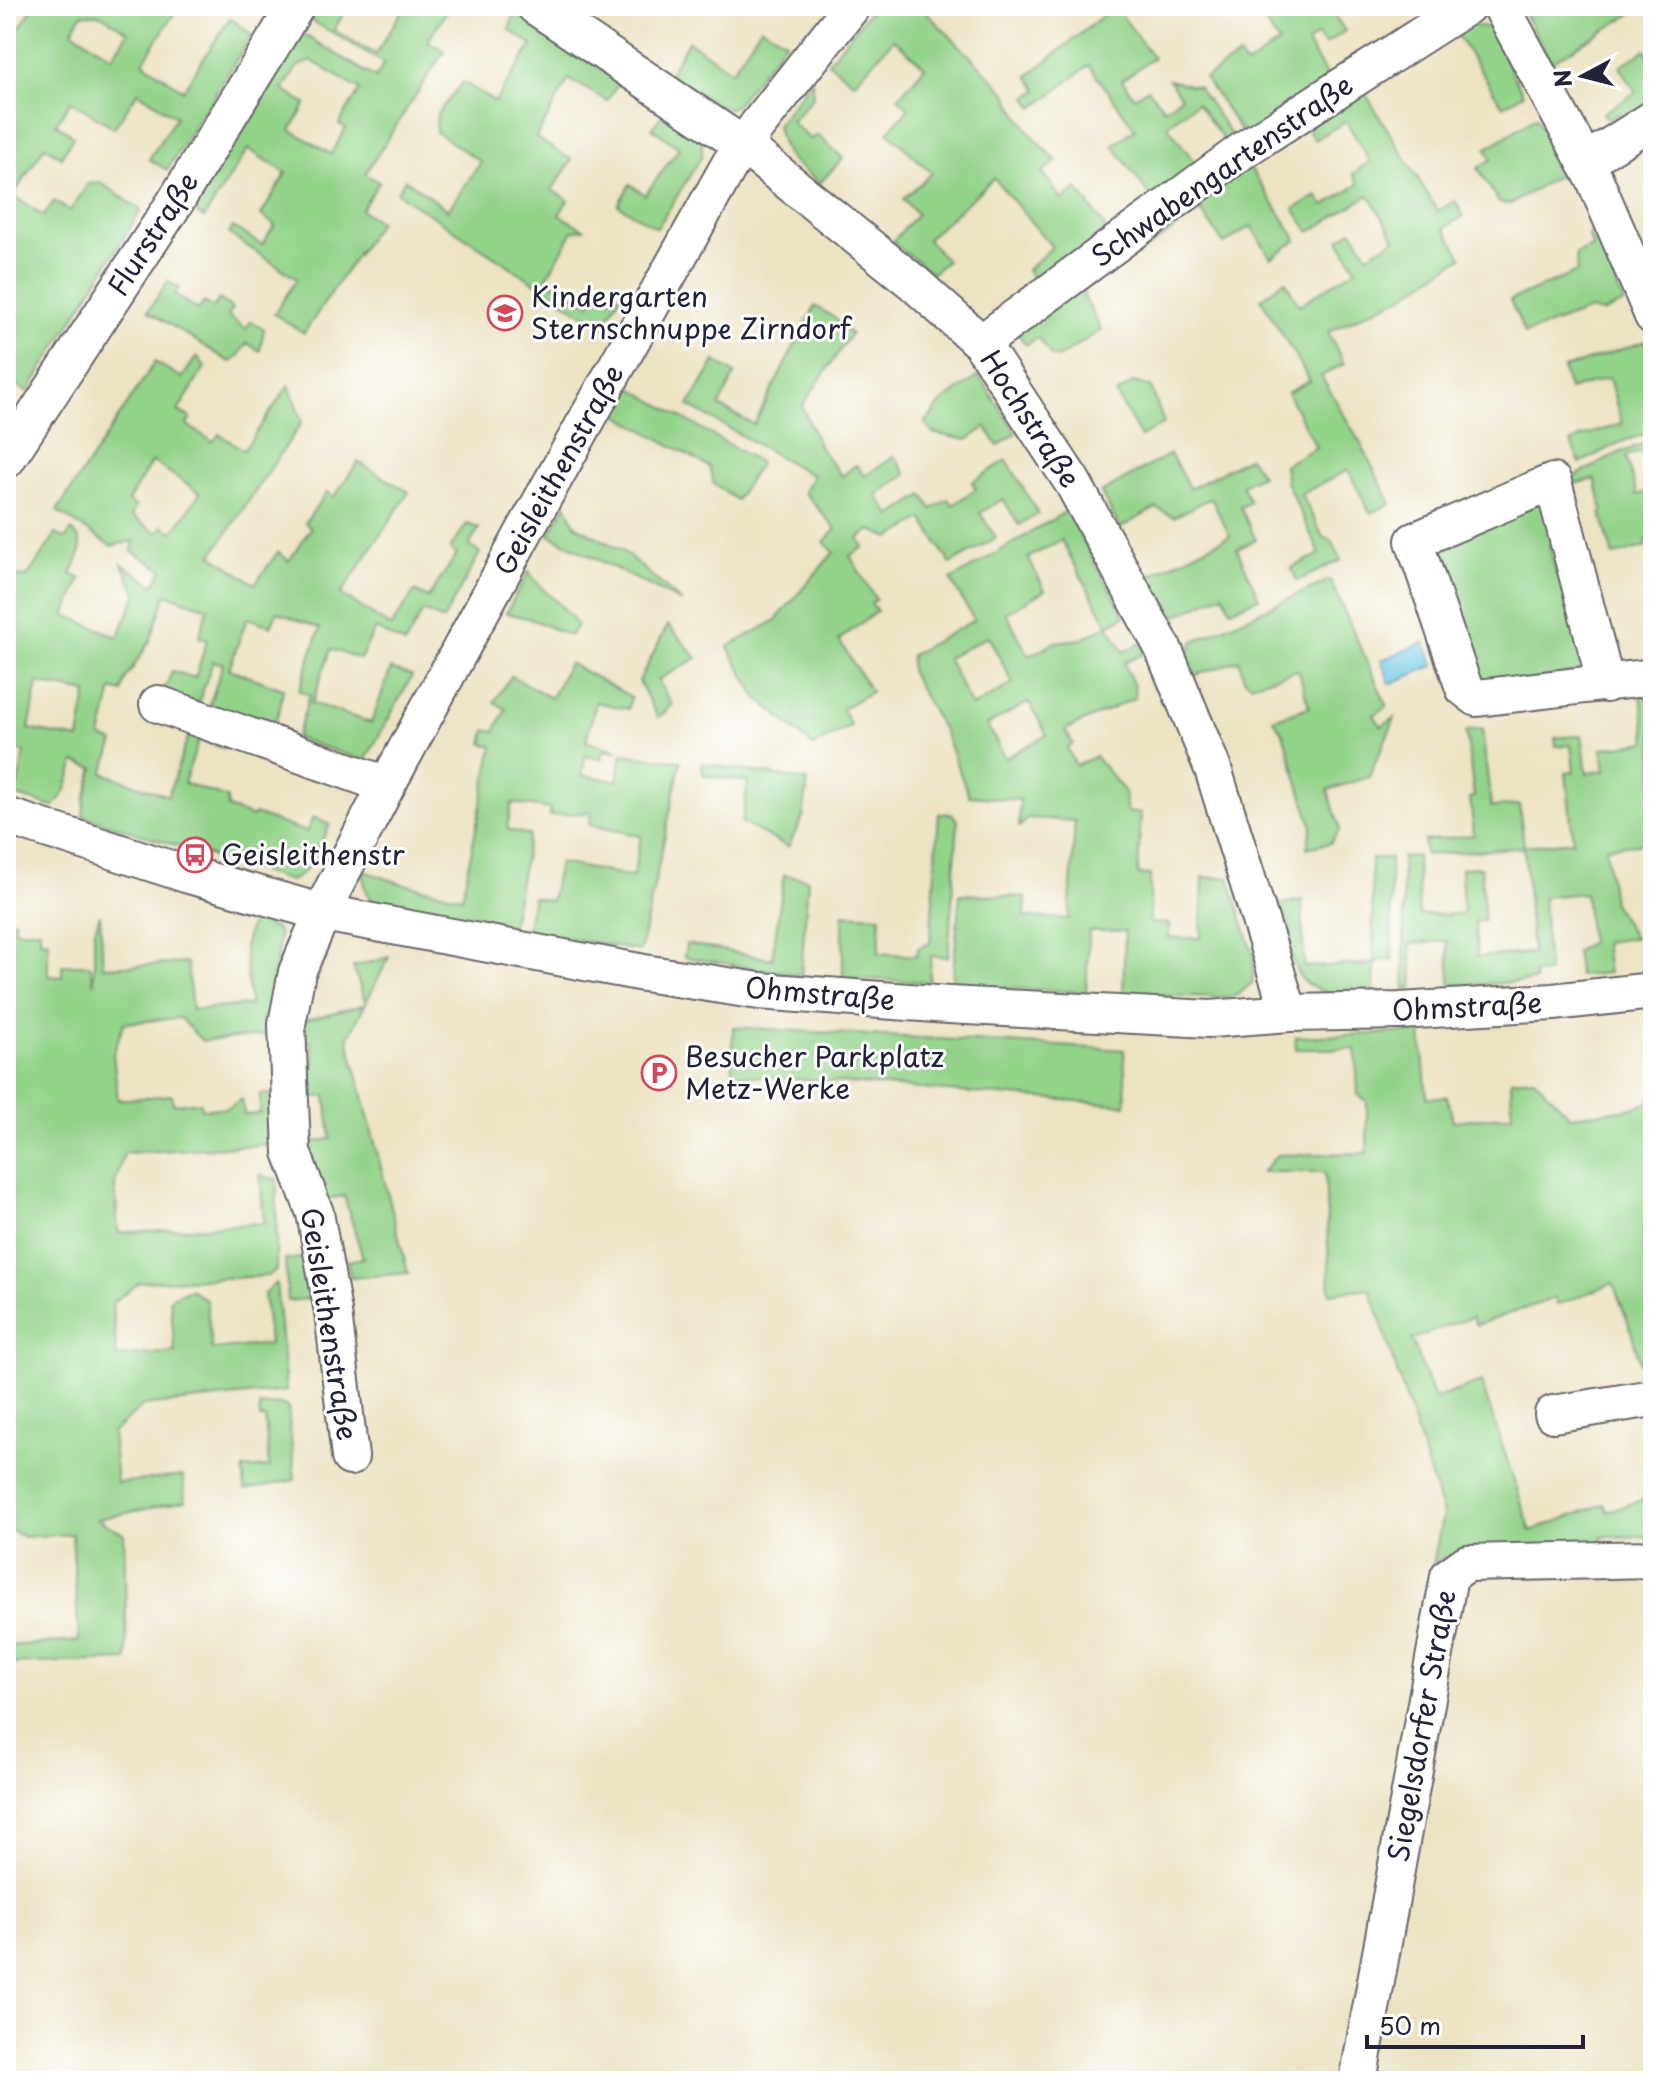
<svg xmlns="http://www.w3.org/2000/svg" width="1659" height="2087" viewBox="0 0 1659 2087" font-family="'Playpen Sans',sans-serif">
  <rect width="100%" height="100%" fill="#fff"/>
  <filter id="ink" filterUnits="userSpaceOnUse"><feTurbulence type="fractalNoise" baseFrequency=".0125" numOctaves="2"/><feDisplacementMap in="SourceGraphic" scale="16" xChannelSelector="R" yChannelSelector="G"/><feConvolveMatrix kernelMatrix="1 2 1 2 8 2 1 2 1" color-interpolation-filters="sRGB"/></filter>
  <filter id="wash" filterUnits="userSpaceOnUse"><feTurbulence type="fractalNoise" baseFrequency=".006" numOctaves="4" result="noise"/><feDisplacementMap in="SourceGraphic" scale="32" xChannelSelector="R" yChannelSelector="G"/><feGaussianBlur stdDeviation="1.8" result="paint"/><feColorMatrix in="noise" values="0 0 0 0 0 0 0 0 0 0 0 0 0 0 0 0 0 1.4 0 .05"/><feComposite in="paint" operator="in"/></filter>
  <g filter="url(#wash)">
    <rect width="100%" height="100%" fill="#ece3c3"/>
    <!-- green -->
    <path fill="#93d389" stroke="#5a7a62" stroke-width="2" fill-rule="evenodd" d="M 34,6 L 179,6 L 143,62 L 183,90 L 230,18 L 252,35 L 167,170 L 149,159 L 176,117 L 138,92 L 114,128 L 71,101 L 56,124 L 74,136 L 61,157 L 45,146 L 13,196 L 44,216 L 54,201 L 70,211 L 88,184 L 100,182 L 141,210 L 28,392 L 6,380 L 6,49 ZM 82,14 L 101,15 L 128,32 L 112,57 L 72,31 Z
      M 314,6 L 348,6 L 334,30 L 376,54 L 405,6 L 450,6 L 428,41 L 444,51 L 365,174 L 379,182 L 361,210 L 379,222 L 304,333 L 274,314 L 297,279 L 229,234 L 233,227 L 262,245 L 275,225 L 261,215 L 286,173 L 248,149 L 204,218 L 186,206 L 298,31 L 376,78 L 384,63 L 307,18 ZM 312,61 L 360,90 L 339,124 L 346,128 L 331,154 L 291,130 L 306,104 L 283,90 L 298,66 Z
      M 874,6 L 920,6 L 1006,92 C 1018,119 1035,141 1057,161 L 1042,172 L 1062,200 L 1078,189 L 1111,236 L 1040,286 L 1027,270 L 1052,247 L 994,178 L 927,239 L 947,261 L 932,273 L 892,242 L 917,214 L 903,199 L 932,173 L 888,132 L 909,108 L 898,98 L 925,67 L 894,39 L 854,83 L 828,62 Z
      M 1115,6 L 1153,58 L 1122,80 L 1134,97 L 1148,88 L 1164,109 L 1181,97 L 1169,80 L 1198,87 L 1238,145 L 1231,150 L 1197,103 L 1167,125 L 1201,171 L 1156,204 L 1113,145 L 1135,129 L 1089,65 L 1034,108 L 1027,98 L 1038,90 L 1028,76 Z
      M 1254,6 L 1328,6 L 1345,31 L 1325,45 L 1318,35 L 1307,43 L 1331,83 L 1246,139 L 1205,78 L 1239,56 L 1246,66 L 1279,43 Z
      M 1520,6 L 1644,6 L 1551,62 Z
      M 515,11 L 620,81 L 607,101 L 569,79 L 536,138 L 572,160 L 552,190 L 568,200 L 559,215 L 584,229 L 573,231 L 546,279 L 590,304 L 601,285 L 620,296 L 603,327 L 397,193 L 405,179 L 448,210 L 481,162 L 436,132 L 437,114 L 463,82 L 495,102 L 532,45 L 509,29 Z
      M 1461,25 L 1489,27 L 1523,94 L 1503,106 L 1454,30 Z
      M 761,27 L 786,41 L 735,106 L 726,109 L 718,105 L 669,74 L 688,41 L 732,71 Z
      M 1645,50 L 1653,63 L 1653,113 L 1625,126 L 1618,114 L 1608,120 L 1603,113 L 1636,92 L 1620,66 Z
      M 812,79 L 813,97 L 791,122 L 810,139 L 818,135 L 843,158 L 820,183 C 794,163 783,159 777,125 Z
      M 1362,88 L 1438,211 L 1455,201 L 1464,216 L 1444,228 L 1462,257 L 1405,295 L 1328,332 L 1344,364 L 1321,376 L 1361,444 L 1391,504 L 1370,513 L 1348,470 L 1301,494 L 1323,537 L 1332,540 L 1341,560 L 1297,581 L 1291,568 L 1320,554 L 1287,484 L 1284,465 L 1316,447 L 1287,393 L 1310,381 L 1261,299 L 1285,280 L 1299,305 L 1356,269 L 1339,239 L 1352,230 L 1368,255 L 1395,239 L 1369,195 L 1310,232 L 1294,209 L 1317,196 L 1324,206 L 1359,184 L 1353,174 L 1370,161 L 1346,121 L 1315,140 L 1303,123 Z
      M 665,111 L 697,133 L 702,142 L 702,156 L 657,228 L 618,205 L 630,184 L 645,195 L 679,148 L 652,128 Z
      M 1536,117 L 1565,171 L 1511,204 L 1499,203 L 1478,168 L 1492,159 L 1486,149 Z
      M 1245,160 L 1297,240 L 1271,258 L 1251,226 L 1224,244 L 1201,211 L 1138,254 L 1131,244 Z
      M 1591,233 L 1594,233 L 1624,303 L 1602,313 L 1589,310 L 1525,334 L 1510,300 L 1577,272 L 1576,254 L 1593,246 L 1588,235 Z
      M 1083,278 L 1084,297 L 1101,330 L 1058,358 L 1051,356 L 1038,337 L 1026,345 L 1016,331 Z
      M 168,281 L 179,288 L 175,295 L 198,310 L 204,302 L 213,308 L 219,299 L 232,308 L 228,316 L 246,329 L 251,321 L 264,329 L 260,351 L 247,343 L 237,358 L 230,362 L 148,311 Z
      M 815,306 L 833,317 L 851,334 L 802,406 L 820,448 L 842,476 L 856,465 L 865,476 L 894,456 L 906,474 L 877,495 L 891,516 L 923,495 L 932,509 L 948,499 L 953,505 L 976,489 L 972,482 L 1007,460 L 1038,514 L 1019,525 L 1003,499 L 980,513 L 996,538 L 950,564 L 923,519 L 890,538 L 871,530 L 859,538 L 864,547 L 850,556 L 876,600 L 871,603 L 877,611 L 839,640 L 871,692 L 842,709 L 851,726 L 813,746 L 756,696 L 728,647 L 776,620 L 834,552 L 824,542 L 836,529 L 804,492 L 813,476 L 689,406 L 715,361 L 735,374 L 719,406 L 754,425 Z
      M 1646,341 L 1653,359 L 1653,431 L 1616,444 L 1580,463 L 1571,443 L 1583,436 L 1622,424 L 1609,378 L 1569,390 L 1563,369 Z
      M 197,356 L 205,367 L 178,411 L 191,418 L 187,425 L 213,442 L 219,434 L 244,450 L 289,385 L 302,422 L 212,555 L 255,584 L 278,552 L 289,561 L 311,528 L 305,523 L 327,492 L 334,497 L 358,462 L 409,492 L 341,594 L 391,627 L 415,591 L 428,598 L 457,554 L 450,549 L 467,524 L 479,528 L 469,546 L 480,553 L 443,620 L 423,611 L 405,644 L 375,629 L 360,659 L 331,649 L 312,703 L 371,723 L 391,669 L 412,676 L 365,761 L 296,738 L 310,695 L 299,691 L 320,628 L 277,612 L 271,626 L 247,618 L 229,669 L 283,689 L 280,708 L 272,730 L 212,709 L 210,703 L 223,664 L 213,661 L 198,704 L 164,693 L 172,671 L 195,678 L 207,640 L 199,637 L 208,608 L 166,594 L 150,641 L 125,680 L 122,692 L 112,689 L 101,737 L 114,742 L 103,773 L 168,796 L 191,728 L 227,740 L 224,748 L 199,740 L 184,783 L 227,798 L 228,808 L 253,817 L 254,814 L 306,832 L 313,817 L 330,825 C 320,843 311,874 290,881 L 83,816 L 85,798 L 94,768 L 75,762 L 65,792 L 53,807 L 15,795 L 25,752 L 11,749 L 6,772 L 6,626 L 16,612 L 6,602 L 6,587 L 13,576 L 27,577 L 56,534 L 65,539 L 72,530 C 87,544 79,557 71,574 L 81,579 L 65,615 L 118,637 L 137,594 L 122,564 L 154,585 L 163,570 L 132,551 L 134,541 L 111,546 L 57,511 L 155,362 L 182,378 ZM 152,461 L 200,493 L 173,532 L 163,526 L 157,533 L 131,516 L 136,507 L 128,501 ZM 38,683 L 87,693 L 79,739 L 29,729 Z
      M 979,376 L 1016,433 L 998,446 L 986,427 L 967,440 L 932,433 L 925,423 L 942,402 Z
      M 1134,382 L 1151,387 L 1164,423 L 1141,437 L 1116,394 Z
      M 630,387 L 760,463 L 736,500 L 714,484 L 709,467 L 612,412 Z
      M 1653,440 L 1653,448 L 1626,456 L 1637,495 L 1653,490 L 1653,538 L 1646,540 L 1647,546 L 1613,556 L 1601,513 L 1603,512 L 1595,479 L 1569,485 L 1568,480 L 1619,453 Z
      M 1170,454 L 1190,489 L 1249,457 L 1261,475 L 1242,485 L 1250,502 L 1240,507 L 1256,540 L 1237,549 L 1259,598 L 1231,610 L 1223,594 L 1168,620 L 1146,577 L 1230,536 L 1211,498 L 1174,517 L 1156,508 L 1120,528 L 1101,493 Z
      M 1544,495 L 1561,546 L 1549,545 L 1556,574 L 1569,578 L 1590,670 L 1474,689 L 1430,549 Z
      M 566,504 L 575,525 L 623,551 L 682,602 L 549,535 Z
      M 1067,511 L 1125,616 L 1108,625 L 1124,652 L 1140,643 L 1145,653 L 1124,663 L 1134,686 L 1135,698 L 1065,730 L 1073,744 L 1067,748 L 1076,766 L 1095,756 L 1124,791 L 1127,812 L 1141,813 L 1138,874 L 1150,875 L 1150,923 L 1169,924 L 1169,938 L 1201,938 L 1203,877 L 1229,878 L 1254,957 L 1252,983 L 1238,995 L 1229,997 L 1123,995 L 1125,931 L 1089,931 L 1086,992 L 952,985 L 960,894 L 1026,897 L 1025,917 L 1069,919 L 1075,821 L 1029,818 L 1019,827 L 1020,800 L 969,796 L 944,732 L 910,671 L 911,655 L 974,620 L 951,580 ZM 1061,540 L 1108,625 L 1082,639 L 1055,642 L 1029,656 L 1006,613 L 1045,590 L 1028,558 ZM 988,636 L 1013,683 L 972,707 L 947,658 ZM 1029,702 L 1047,735 L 1005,758 L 987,725 Z
      M 529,571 C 541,593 564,603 577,625 L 570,636 L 531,619 L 506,613 Z
      M 1330,580 L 1387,706 L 1374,715 L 1381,726 L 1395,718 L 1369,777 L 1328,790 L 1340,829 L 1330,843 L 1307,848 L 1312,826 L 1283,733 L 1273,719 L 1309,707 L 1298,670 L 1251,684 L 1244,679 L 1239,660 L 1194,676 L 1186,655 L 1194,641 Z
      M 668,625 L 697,658 L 658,680 L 672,705 L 658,718 L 639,681 Z
      M 569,663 L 631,697 L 628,709 L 596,702 L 586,741 L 619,751 L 603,751 L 601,759 L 585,756 L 582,775 L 617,781 L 622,754 L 681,761 L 640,951 L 526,930 L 533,897 L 551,901 L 559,863 L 633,877 L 641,836 L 589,825 L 591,812 L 549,816 L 550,809 L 512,803 L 507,827 L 510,830 L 529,835 L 511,927 C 488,923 385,911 373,900 C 364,893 364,881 364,871 L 400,883 L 462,897 L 493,746 L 483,744 L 486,730 L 495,731 L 506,709 L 494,702 L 511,676 L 551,698 Z
      M 1653,687 L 1653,895 L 1647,843 L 1606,847 L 1613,903 L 1634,938 L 1604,942 L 1608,973 L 1579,976 L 1575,952 L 1590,942 L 1585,893 L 1543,897 L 1548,973 L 1534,974 L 1535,981 L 1451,986 L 1447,941 L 1410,944 L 1413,984 L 1411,989 L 1405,989 L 1402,857 L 1417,856 L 1419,915 L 1463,914 L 1461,868 L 1481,867 L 1484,920 L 1475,921 L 1477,957 L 1532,953 L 1524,847 L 1425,855 L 1424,841 L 1474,835 L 1470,798 L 1474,797 L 1466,731 L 1482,729 L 1491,807 L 1519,805 L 1524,846 L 1573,841 L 1566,773 L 1574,772 L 1571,745 L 1556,746 L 1555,738 L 1582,735 L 1587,773 L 1605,771 L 1602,748 L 1647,742 L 1640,689 Z
      M 701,763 L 808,781 L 803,817 L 788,847 L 742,823 L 748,782 L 704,775 Z
      M 939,813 L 952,814 L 958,821 L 948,957 L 931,956 L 929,982 L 843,978 L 843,914 L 881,916 L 879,953 L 917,956 L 918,948 L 930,943 Z
      M 1390,858 L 1392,960 L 1379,960 L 1375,964 L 1374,991 C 1352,993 1318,998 1301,978 C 1293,969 1280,918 1277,905 L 1302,900 L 1304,967 L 1374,964 L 1371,859 Z
      M 784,875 L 808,879 L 801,975 L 684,957 L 686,944 L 772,959 Z
      M 100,914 L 103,967 L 187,963 L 192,1010 L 250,1005 L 244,947 L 252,919 L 276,929 L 279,935 L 269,1035 L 202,1041 L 180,1018 L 124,1023 L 113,1054 L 118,1100 L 172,1095 L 173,1104 L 200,1102 L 201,1109 L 227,1108 L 242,1099 L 244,1115 L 260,1113 L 260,1094 L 273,1094 L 276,1144 L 124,1153 L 115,1184 L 118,1233 L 264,1223 L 260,1174 L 267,1178 L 277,1179 L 276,1270 L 268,1276 L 140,1282 L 112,1303 L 117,1357 L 175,1352 L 170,1298 L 190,1289 L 206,1300 L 212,1350 L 269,1344 L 264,1293 L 276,1283 L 286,1391 L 143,1406 L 112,1433 L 117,1483 L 183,1476 L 185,1501 L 97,1519 L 124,1534 L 127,1660 L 6,1664 L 6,1646 L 79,1641 L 72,1534 L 24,1537 L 6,1528 L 6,920 L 15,920 L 15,930 L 40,930 L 40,940 L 48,941 L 48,976 L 62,977 L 62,965 L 90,965 L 94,985 L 94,932 Z
      M 389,957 L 348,1038 L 408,1273 L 351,1278 L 347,1261 L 363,1258 L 344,1196 L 322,1200 L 303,1143 L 331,1139 L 326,1096 L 309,1098 L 304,1065 L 314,1062 L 311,1042 L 301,1042 L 298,1022 L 366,1004 L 353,967 Z
      M 733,1027 L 1124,1050 L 1126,1105 L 732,1074 Z
      M 1421,1032 L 1427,1098 L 1447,1096 L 1453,1121 L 1512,1115 L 1511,1080 L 1534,1078 L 1570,1116 L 1630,1109 L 1653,1101 L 1653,1378 L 1644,1378 L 1630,1327 L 1613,1283 L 1557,1305 L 1555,1298 L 1476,1325 L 1472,1317 L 1412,1339 L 1434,1399 L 1481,1382 L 1531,1531 L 1604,1504 L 1608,1512 L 1653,1496 L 1653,1549 L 1648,1549 L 1648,1536 L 1602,1537 L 1601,1550 L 1448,1556 L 1433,1564 L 1443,1514 L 1370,1288 L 1330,1293 L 1325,1172 L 1262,1172 L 1277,1155 L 1367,1153 L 1367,1101 L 1358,1095 L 1356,1049 L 1296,1049 L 1295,1037 Z
      M 310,1257 L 314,1298 L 288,1301 L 285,1260 Z
      M 282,1404 L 288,1408 L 295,1480 L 245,1490 L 243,1469 L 269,1467 L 265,1418 L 260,1418 L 259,1406 Z"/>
    <!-- water -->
    <path fill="#63c4e1" stroke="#42738e" stroke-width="2" d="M 1425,642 L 1434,666 L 1390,684 L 1381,660 Z"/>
  </g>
  <g filter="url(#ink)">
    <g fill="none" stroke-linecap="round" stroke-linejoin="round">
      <!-- street casing -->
      <g stroke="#69666b" stroke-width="40">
        <path id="street" d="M 535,6 L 743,145 L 914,283 L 981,343 L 1073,483 L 1163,648 L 1213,769 L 1289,1013
          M 1501,6 L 1595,180 L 1653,316
          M 1585,162 L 1653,119
          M 981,343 L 1246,148 L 1467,6
          M 6,460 L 174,204 L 296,6
          M 1606,684 L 1553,482 L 1414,541 L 1464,688 L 1477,698 L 1653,677
          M 158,704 L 387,785
          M 6,816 L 189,875 L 324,913 L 644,973 L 759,991 L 949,1005 L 1210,1019 L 1289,1013 L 1399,1011 L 1553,1002 L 1653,991
          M 1553,1414 L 1653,1398
          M 350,1457 L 333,1312 L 315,1213 L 292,1152 L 287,1024 L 297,972 L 331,893 L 387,785 L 524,532 L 730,164 L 757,126 L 852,6
          M 1358,2081 L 1449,1576 L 1467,1563 L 1653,1559"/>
      </g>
      <!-- street -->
      <use href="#street" stroke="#fff" stroke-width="36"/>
    </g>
  </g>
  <!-- icons -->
  <defs>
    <g id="school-ring" transform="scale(1.8)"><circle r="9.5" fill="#fff" stroke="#d1495b" stroke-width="1.5"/><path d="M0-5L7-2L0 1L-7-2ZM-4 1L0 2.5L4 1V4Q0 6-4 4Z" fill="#d1495b"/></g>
    <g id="bus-ring" transform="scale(1.8)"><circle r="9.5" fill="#fff" stroke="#d1495b" stroke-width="1.5"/><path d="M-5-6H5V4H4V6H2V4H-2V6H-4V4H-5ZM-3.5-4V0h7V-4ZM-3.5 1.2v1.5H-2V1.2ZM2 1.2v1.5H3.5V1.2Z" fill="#d1495b"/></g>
    <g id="parking-ring" transform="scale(1.8)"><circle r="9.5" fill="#fff" stroke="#d1495b" stroke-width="1.5"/><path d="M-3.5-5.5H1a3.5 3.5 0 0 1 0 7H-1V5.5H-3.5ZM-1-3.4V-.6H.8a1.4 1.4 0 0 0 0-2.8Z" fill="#d1495b"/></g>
  </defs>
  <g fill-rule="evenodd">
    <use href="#school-ring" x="505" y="313"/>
    <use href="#bus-ring" x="195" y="855"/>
    <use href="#parking-ring" x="659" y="1073"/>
  </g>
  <g text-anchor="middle" stroke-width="6" stroke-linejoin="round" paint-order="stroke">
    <!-- street labels -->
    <g font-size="28" fill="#22223b" stroke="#fff">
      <text transform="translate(1222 171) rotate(-35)" y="10">Schwabengartenstraße</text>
      <text transform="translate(153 234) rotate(-57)" y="10">Flurstraße</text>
      <text transform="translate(1030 419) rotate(57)" y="10">Hochstraße</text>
      <text transform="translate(559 470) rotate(-61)" y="10">Geisleithenstraße</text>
      <text transform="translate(820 994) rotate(5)" y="10">Ohmstraße</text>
      <text transform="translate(1467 1007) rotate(-3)" y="10">Ohmstraße</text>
      <text transform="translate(329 1324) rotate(81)" y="10">Geisleithenstraße</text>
      <text transform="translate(1422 1726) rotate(-80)" y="10">Siegelsdorfer Straße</text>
    </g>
    <!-- poi labels -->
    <g font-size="28" fill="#22223b" stroke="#fff" text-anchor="start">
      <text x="531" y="307">Kindergarten<tspan x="531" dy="32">Sternschnuppe Zirndorf</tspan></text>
      <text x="221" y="865">Geisleithenstr</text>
      <text x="685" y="1067">Besucher Parkplatz<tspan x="685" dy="32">Metz-Werke</tspan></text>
    </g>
  </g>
  <!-- margin -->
  <rect width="1659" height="2087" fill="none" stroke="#fff" stroke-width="32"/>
  <!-- north arrow -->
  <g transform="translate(1583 76) rotate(263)" stroke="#ffffff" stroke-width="6" paint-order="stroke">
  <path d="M0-6L14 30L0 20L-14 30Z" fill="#22223b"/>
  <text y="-12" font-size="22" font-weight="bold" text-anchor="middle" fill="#22223b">N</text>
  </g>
  <!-- scale -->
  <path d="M1367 2035v12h216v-12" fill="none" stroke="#22223b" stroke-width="4"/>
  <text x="1379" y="2035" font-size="24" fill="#22223b" stroke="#ffffff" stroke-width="6" paint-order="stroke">50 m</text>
</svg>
